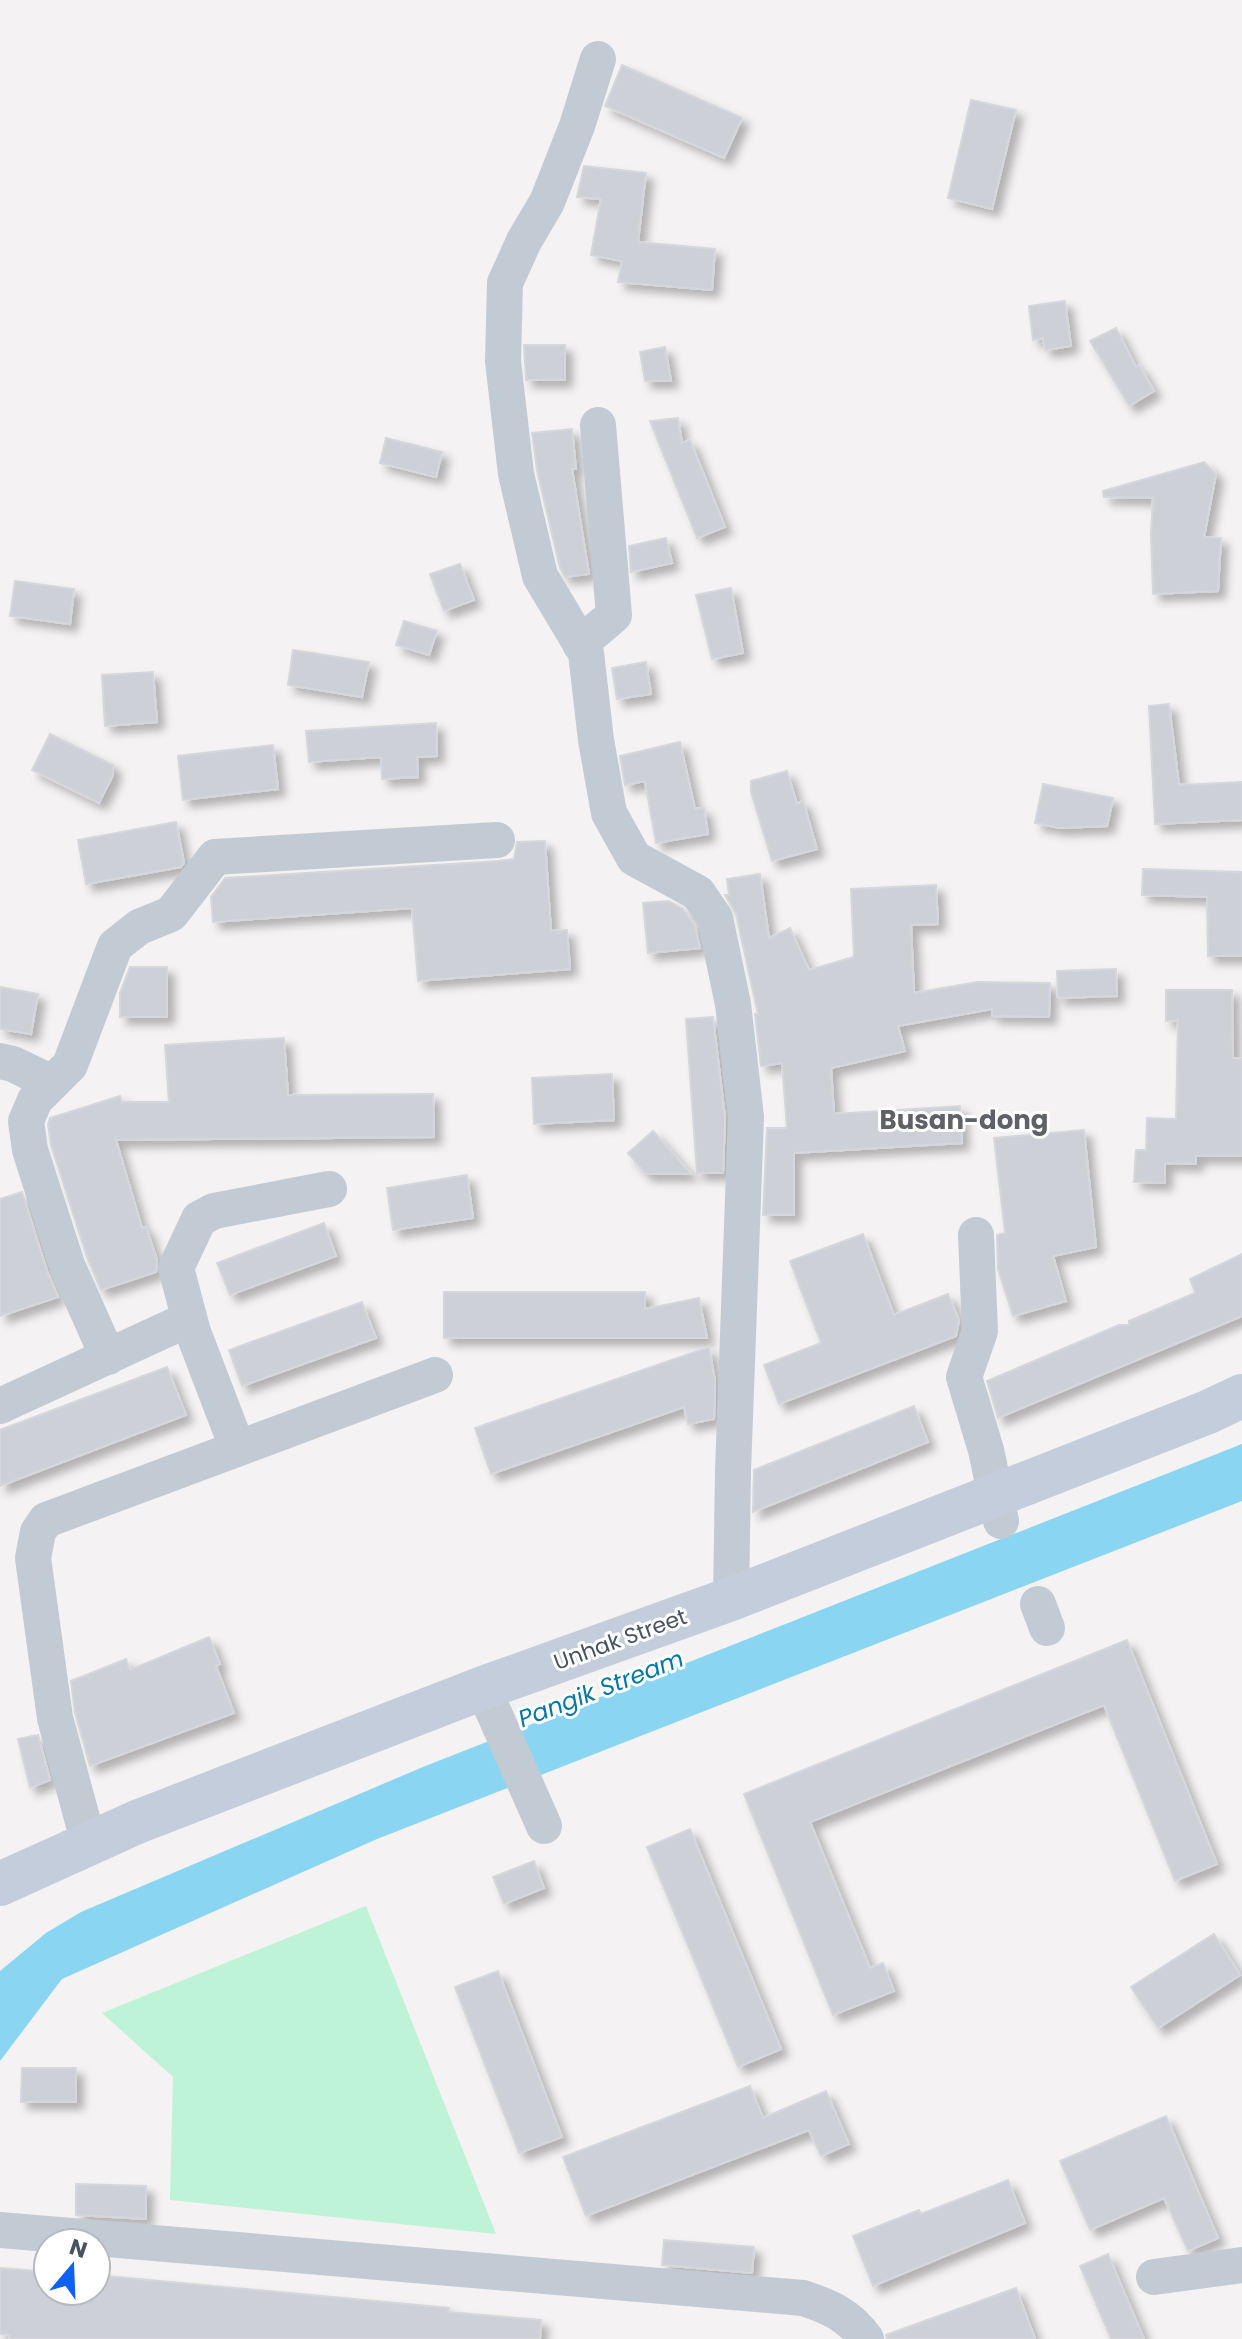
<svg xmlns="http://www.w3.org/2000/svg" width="1242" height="2339" viewBox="0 0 1242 2339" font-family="Poppins,sans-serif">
  <defs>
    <filter id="shadow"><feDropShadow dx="7" dy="7" stdDeviation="4" flood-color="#0004"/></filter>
  </defs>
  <rect width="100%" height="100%" fill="#f4f2f2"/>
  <!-- green -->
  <path fill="#bff3d7" d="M 366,1906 L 496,2234 L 170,2200 L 173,2077 L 102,2013 Z"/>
  <!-- water -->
  <path fill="#89d5f2" d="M 1242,1444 L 1242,1501 L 377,1839 L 62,1979 L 0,2061 L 0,1971 L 46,1933 L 81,1912 L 423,1767 Z"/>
  <!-- building -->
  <path fill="#cdd0d6" stroke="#d5d7dd" stroke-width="2" filter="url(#shadow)" d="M 622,65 L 742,118 L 724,158 L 605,106 Z
    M 971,100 L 1016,110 L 992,209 L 948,198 Z
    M 584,166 L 646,173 L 638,242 L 715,249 L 712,290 L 618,282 L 622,261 L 591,255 L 601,199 L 577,197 Z
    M 1065,301 L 1071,346 L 1045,350 L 1043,338 L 1033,340 L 1029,306 Z
    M 1116,328 L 1136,367 L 1139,365 L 1154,391 L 1129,406 L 1090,341 Z
    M 524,345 L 565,345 L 565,380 L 526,380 Z
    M 665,347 L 671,381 L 645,381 L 640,352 Z
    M 678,418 L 682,443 L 690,440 L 725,527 L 697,538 L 650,421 Z
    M 572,429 L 576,469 L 572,469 L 589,574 L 565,577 L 560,568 L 537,470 L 532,433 Z
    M 386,438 L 442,452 L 436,477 L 380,463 Z
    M 1204,462 L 1216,474 L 1204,537 L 1221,538 L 1218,591 L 1153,594 L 1151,535 L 1153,498 L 1104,497 L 1103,491 Z
    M 666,538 L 672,563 L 631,572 L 629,546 Z
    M 460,564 L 474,600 L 444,611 L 430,574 Z
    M 15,581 L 74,589 L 70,624 L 10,616 Z
    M 731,588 L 743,653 L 712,659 L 696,595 Z
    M 404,621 L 437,631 L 429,655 L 396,645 Z
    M 293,650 L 369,662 L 362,697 L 288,685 Z
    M 646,662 L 651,694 L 617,699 L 612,668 Z
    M 153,672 L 157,722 L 105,726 L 102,675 Z
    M 1169,704 L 1179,785 L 1242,782 L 1242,820 L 1155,824 L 1149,706 Z
    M 436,723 L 437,756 L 417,757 L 418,777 L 382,779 L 381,757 L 309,762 L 306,731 Z
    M 50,734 L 113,765 L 113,775 L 99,803 L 32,770 Z
    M 680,742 L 695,809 L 704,808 L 708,834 L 656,843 L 645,781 L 625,785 L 620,756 Z
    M 273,745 L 278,789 L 183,800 L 178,756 Z
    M 787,771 L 797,804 L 803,801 L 817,849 L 772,861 L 751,792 L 751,781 Z
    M 1043,784 L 1113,798 L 1107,826 L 1060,828 L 1035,823 Z
    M 176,822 L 184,863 L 181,867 L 86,884 L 78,840 Z
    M 545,841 L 551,931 L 567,930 L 570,969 L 418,981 L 412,908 L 213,922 L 211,897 L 225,878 L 498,861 L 514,859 L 517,842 Z
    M 1143,869 L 1242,872 L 1242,956 L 1208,956 L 1207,897 L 1142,895 Z
    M 760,874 L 769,938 L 790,928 L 809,970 L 854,957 L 851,889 L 936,885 L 938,924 L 911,925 L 914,993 L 977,982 L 1050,983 L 1049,1017 L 992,1016 L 992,1009 L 898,1026 L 905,1051 L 831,1068 L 834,1114 L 960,1106 L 962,1143 L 794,1153 L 794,1215 L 763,1215 L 767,1128 L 787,1128 L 782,1063 L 761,1066 L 755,1014 L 758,1014 L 736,914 L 725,895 L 729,895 L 727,879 Z
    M 669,901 L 683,909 L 695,926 L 700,948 L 648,953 L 643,903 Z
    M 130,967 L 167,967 L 167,1017 L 120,1017 L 120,993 Z
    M 1116,969 L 1117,996 L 1058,998 L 1057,971 Z
    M 0,987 L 38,994 L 31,1034 L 0,1029 Z
    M 1166,990 L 1232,990 L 1233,1058 L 1242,1059 L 1242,1156 L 1196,1156 L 1196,1164 L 1165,1163 L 1165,1183 L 1134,1182 L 1136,1150 L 1146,1150 L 1147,1118 L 1176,1119 L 1178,1020 L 1166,1021 Z
    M 713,1017 L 725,1118 L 723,1173 L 697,1173 L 686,1019 Z
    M 284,1038 L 288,1095 L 433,1094 L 434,1137 L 116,1140 L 142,1228 L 146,1227 L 157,1260 L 156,1272 L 101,1290 L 87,1257 L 51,1145 L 48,1124 L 50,1118 L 120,1096 L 122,1102 L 169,1102 L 165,1045 Z
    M 612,1074 L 614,1120 L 534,1124 L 532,1078 Z
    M 1084,1130 L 1096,1247 L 1053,1256 L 1066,1301 L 1013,1316 L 998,1269 L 997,1235 L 1005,1233 L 994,1138 Z
    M 653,1131 L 691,1174 L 646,1174 L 628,1153 Z
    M 467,1175 L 473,1218 L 393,1230 L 387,1188 Z
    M 22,1192 L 47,1271 L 58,1297 L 0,1316 L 0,1199 Z
    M 324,1223 L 336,1256 L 230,1295 L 217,1263 Z
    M 863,1234 L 894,1315 L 948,1294 L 959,1320 L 956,1336 L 779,1404 L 764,1365 L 821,1343 L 790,1261 Z
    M 1242,1254 L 1242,1316 L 998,1418 L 987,1381 L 1119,1325 L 1129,1325 L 1129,1321 L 1195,1293 L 1190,1279 Z
    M 444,1292 L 645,1292 L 645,1309 L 699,1298 L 707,1338 L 444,1338 Z
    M 362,1302 L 376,1338 L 242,1386 L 229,1350 Z
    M 709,1347 L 715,1381 L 714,1419 L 688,1424 L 684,1407 L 491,1474 L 475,1428 Z
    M 167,1367 L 186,1415 L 0,1486 L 0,1430 Z
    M 914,1406 L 928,1442 L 753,1512 L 754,1470 Z
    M 209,1637 L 220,1664 L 216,1666 L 234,1713 L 90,1766 L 75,1713 L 71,1681 L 126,1659 L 130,1670 Z
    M 1127,1640 L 1217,1864 L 1175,1881 L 1104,1705 L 810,1822 L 870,1968 L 883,1963 L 894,1991 L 833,2015 L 744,1794 Z
    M 38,1735 L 50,1780 L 30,1788 L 18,1739 Z
    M 690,1829 L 781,2049 L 738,2067 L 647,1847 Z
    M 534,1861 L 544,1888 L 504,1904 L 493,1877 Z
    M 1214,1934 L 1240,1975 L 1158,2028 L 1131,1987 Z
    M 498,1971 L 562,2137 L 519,2153 L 455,1987 Z
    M 22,2068 L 76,2068 L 76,2102 L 21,2102 Z
    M 750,2086 L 763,2118 L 826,2091 L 849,2144 L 821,2156 L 809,2130 L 586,2216 L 563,2157 Z
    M 1166,2116 L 1218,2238 L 1188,2251 L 1164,2198 L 1090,2230 L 1060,2161 Z
    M 1008,2180 L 1025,2223 L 873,2286 L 853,2236 L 919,2210 L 921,2214 Z
    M 76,2184 L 146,2186 L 146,2219 L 76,2215 Z
    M 664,2240 L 754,2247 L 752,2273 L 662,2265 Z
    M 1108,2254 L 1144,2339 L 1111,2339 L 1080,2266 Z
    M 0,2268 L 48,2272 L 48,2291 L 96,2291 L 97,2275 L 449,2308 L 448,2312 L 541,2320 L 540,2339 L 9,2339 L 10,2335 L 0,2334 Z
    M 1016,2288 L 1035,2339 L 887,2339 L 886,2335 Z"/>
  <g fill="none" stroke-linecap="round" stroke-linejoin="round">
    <!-- minor -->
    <path stroke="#c2cbd4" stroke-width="36" d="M 598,59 L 577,126 L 547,202 L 524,241 L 505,283 L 503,361 L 516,474 L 540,576 L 586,653 L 596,740 L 609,813 L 634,858 L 698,893 L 715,918 L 733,1004 L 746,1117 L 733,1471 L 731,1599
      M 580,644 L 614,615 L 598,425
      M 0,1061 L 13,1064 L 52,1083
      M 976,1235 L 980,1331 L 964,1377 L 986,1450 L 1001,1521
      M 108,1357 L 67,1265 L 30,1150 L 26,1121 L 35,1100 L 70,1065 L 115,946 L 139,927 L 171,914 L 215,857 L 497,840
      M 0,1406 L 189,1319
      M 237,1447 L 193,1332 L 176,1268 L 199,1219 L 214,1211 L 329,1189
      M 1038,1604 L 1047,1628
      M 483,1688 L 544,1826
      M 89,1844 L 55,1718 L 33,1558 L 38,1532 L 46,1520 L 435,1375
      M 0,2230 L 803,2298 C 830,2307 849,2315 866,2339
      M 1154,2277 L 1242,2265"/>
    <!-- secondary -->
    <path stroke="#c4cddb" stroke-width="44" d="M 0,1884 L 137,1822 L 483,1688 L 731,1599 L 1208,1412 L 1242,1396"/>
  </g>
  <g text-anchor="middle" stroke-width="6" stroke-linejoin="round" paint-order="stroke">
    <!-- street labels -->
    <g font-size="22" fill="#485361" stroke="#fff">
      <text transform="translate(620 1639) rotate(-20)" y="8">Unhak Street</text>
    </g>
    <!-- water labels -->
    <g font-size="24" font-style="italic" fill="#0479a8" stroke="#fff">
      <text transform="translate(601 1689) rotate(-21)" y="8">Pangik Stream</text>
    </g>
    <!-- quarter labels -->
    <g font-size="26" font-weight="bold" fill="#5e6167" stroke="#fff">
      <text x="964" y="1129">Busan-dong</text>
    </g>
  </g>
  <!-- north arrow -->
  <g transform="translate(72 2267) rotate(19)"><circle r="38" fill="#ffffff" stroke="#b6bac0" stroke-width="2"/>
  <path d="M0-6L14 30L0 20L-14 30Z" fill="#0e61f2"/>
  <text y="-12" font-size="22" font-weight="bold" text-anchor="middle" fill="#485361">N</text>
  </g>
</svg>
